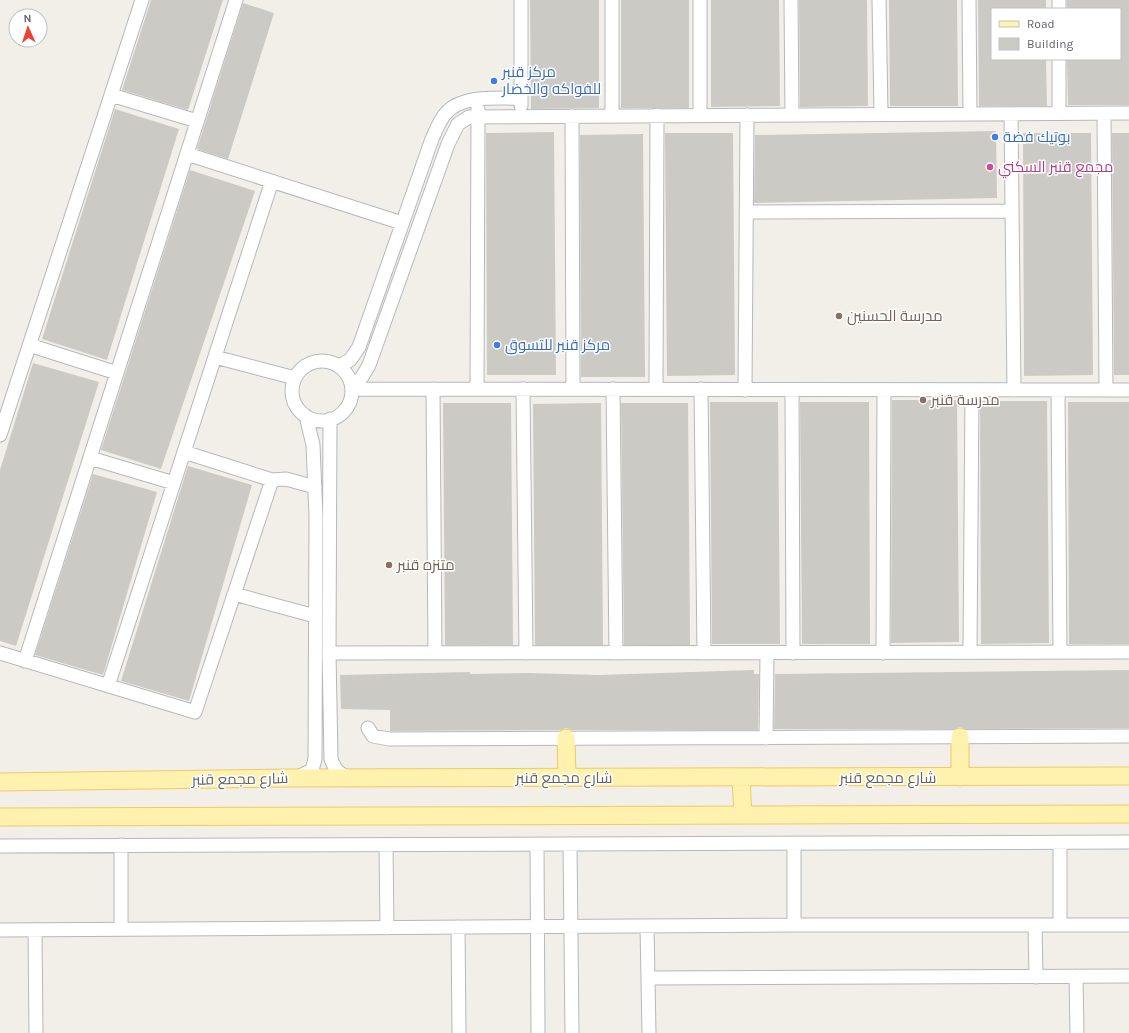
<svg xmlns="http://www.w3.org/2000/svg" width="1129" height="1033" viewBox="0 0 1129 1033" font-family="Karla,Cairo,sans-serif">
  <rect width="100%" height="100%" fill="#f1efe8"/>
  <!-- building -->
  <path fill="#cccac5" d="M 151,0 L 223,0 L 188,110 L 122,90 Z
    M 530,0 L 599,0 L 599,108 L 531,109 Z
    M 621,0 L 689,0 L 689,108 L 621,108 Z
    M 711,0 L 779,0 L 780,106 L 711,107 Z
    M 799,0 L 867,0 L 868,106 L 800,107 Z
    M 889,0 L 957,0 L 958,106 L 890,106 Z
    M 978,0 L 1046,0 L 1046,9 L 992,9 L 992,59 L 1046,59 L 1047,106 L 979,106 Z
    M 1067,0 L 1129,0 L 1129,105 L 1068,105 L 1067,59 L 1120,59 L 1120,9 L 1067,9 Z
    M 243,3 L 274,13 L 228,159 L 197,149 Z
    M 115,109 L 179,129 L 107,360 L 42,339 Z
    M 996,131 L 997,198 L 754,203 L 755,135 Z
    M 554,132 L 556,375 L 487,375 L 486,133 Z
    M 665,133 L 733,133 L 735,375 L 667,376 Z
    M 1023,133 L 1091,133 L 1093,375 L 1024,376 Z
    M 1112,133 L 1129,133 L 1129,375 L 1114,375 Z
    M 643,134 L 645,377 L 581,377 L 580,135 Z
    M 190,170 L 255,191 L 161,469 L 101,450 Z
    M 33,363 L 99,382 L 16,646 L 0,641 L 0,470 Z
    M 892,400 L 957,400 L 959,642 L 891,643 Z
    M 980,401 L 1047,401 L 1049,643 L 981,644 Z
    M 710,402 L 778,402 L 780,644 L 712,644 Z
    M 800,402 L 869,402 L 870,644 L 802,644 Z
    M 1068,402 L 1129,402 L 1129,644 L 1069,644 Z
    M 443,403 L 511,403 L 513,645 L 445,645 Z
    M 601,403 L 603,645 L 535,645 L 533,404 Z
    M 621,403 L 688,403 L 690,645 L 624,645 Z
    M 188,466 L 252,485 L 189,701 L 121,681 Z
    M 93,474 L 157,492 L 103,675 L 35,655 Z
    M 754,670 L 754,674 L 759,674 L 758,730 L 572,730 L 566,728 L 560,730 L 390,731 L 390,710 L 341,709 L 340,675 L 470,672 L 470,674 L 528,673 L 599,675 Z
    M 1129,670 L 1129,728 L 965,729 L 960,727 L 955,729 L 774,729 L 775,674 Z"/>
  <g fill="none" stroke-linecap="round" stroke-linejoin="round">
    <!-- minor casing -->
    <g stroke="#b5b8bc" stroke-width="15">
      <path id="minor" d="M 521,0 L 521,106
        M 791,0 L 792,114
        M 879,0 L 881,113
        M 969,0 L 970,114
        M 1059,0 L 1059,9
        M 1059,59 L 1059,113
        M 111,95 L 197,121
        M 1104,113 L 1106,390
        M 1011,114 L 1014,390
        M 612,115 L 612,0
        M 700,115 L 700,0
        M 572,116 L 573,389
        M 187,154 L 402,223
        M 747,212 L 1012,211
        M 29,345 L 117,373
        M 215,357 L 295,378
        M292 391a30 30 0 1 1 60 0a30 30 0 1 1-60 0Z
        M 339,366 L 350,360 L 359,347 L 432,139 C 436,130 440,119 447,112 C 464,94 499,99 521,98
        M 352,387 L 362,377 L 369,365 L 448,144 L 458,124 L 469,117 L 1129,113
        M 352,389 L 1129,390
        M 433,389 L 435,653
        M 477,389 L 478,109
        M 523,389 L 526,653
        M 613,389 L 616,653
        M 656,389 L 657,115
        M 701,389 L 704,653
        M 745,390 L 747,115
        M 792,390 L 793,653
        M 1058,390 L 1060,652
        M 330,419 L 329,653 L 331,759 C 335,770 339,774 350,778
        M 0,435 L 142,0
        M 184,452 L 272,480 L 286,479 L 315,487
        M 90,458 L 174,483
        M 234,594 L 315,616
        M 970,652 L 972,390
        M 0,653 L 195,712 L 272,480
        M 329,653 L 1129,652
        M 883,653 L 884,390
        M 25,661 L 236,0
        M 108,686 L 272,181
        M 368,728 L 373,736 L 389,739 L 1129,736
        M 766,738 L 767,653
        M 298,777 L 312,770 L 315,759 L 316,516 L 313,445 L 306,416
        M 537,844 L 538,1033
        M 570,844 L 572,1033
        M 794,844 L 794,925
        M 121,845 L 121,929
        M 386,845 L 387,928
        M 0,846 L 1129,842
        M 1035,925 L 1036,977
        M 1060,925 L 1060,843
        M 647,926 L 649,1033
        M 458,927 L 459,1033
        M 0,930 L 794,925 L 1129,925
        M 35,930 L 36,1033
        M 1076,976 L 1077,1033
        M 648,978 L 1129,976"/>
    </g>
    <!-- major casing -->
    <g stroke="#f2c960" stroke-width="19">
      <path id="major" d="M 566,738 L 567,778
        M 960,777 L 960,737
        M 741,779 L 743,815
        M 0,782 L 292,778 L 1129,776
        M 0,817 L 1129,814"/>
    </g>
    <!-- minor -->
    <use href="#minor" stroke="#fff" stroke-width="13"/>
    <!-- major -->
    <use href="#major" stroke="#fff2af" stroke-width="17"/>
  </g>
  <!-- markers -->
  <g fill="#3f7fe0" stroke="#fff" stroke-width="1.5">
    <circle cx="494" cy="81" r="4"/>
    <circle cx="995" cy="137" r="4"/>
    <circle cx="497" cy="345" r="4"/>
  </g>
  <circle fill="#d1479c" stroke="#fff" stroke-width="1.5" cx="990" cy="167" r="4"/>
  <g fill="#8d6e63" stroke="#fff" stroke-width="1.5">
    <circle cx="839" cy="316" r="4"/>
    <circle cx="923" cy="400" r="4"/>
    <circle cx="389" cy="565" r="4"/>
  </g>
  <g text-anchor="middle" stroke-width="3" stroke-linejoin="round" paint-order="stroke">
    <!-- shop labels -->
    <g font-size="15" fill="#366cbe" stroke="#fff" text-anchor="start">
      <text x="502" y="77">مركز قنبر<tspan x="502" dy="17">للفواكه والخضار</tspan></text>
      <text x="1003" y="142">بوتيك فضة</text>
      <text x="505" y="350">مركز قنبر للتسوق</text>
    </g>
    <!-- hotel labels -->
    <g font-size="15" fill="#b23c85" stroke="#fff" text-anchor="start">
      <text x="998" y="172">مجمع قنبر السكني</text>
    </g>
    <!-- education labels -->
    <g font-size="15" fill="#785e54" stroke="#fff" text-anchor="start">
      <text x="847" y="321">مدرسة الحسنين</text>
      <text x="931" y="405">مدرسة قنبر</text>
      <text x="397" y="570">متنزه قنبر</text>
    </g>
    <!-- street labels -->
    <g font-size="15" fill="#5f6368" stroke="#fff">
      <text x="564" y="783">شارع مجمع قنبر</text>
      <text x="888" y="783">شارع مجمع قنبر</text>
      <text transform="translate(240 779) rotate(-1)" y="5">شارع مجمع قنبر</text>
    </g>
  </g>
  <!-- legend -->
  <rect x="991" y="8" width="130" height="52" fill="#ffffff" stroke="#bfc1c3"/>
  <rect x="999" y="21" width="20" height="6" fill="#fff2af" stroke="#bfc1c3"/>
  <text x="1027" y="28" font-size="12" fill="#5f6368">Road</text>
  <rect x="999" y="38" width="20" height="12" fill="#cccac5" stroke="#bfc1c3"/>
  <text x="1027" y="48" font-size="12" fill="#5f6368">Building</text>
  <!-- north arrow -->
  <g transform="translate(28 28) rotate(357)"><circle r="19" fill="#ffffff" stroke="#bfc1c3"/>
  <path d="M0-3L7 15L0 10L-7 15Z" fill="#ea4335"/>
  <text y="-6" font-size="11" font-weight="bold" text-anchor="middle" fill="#5f6368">N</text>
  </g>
</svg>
